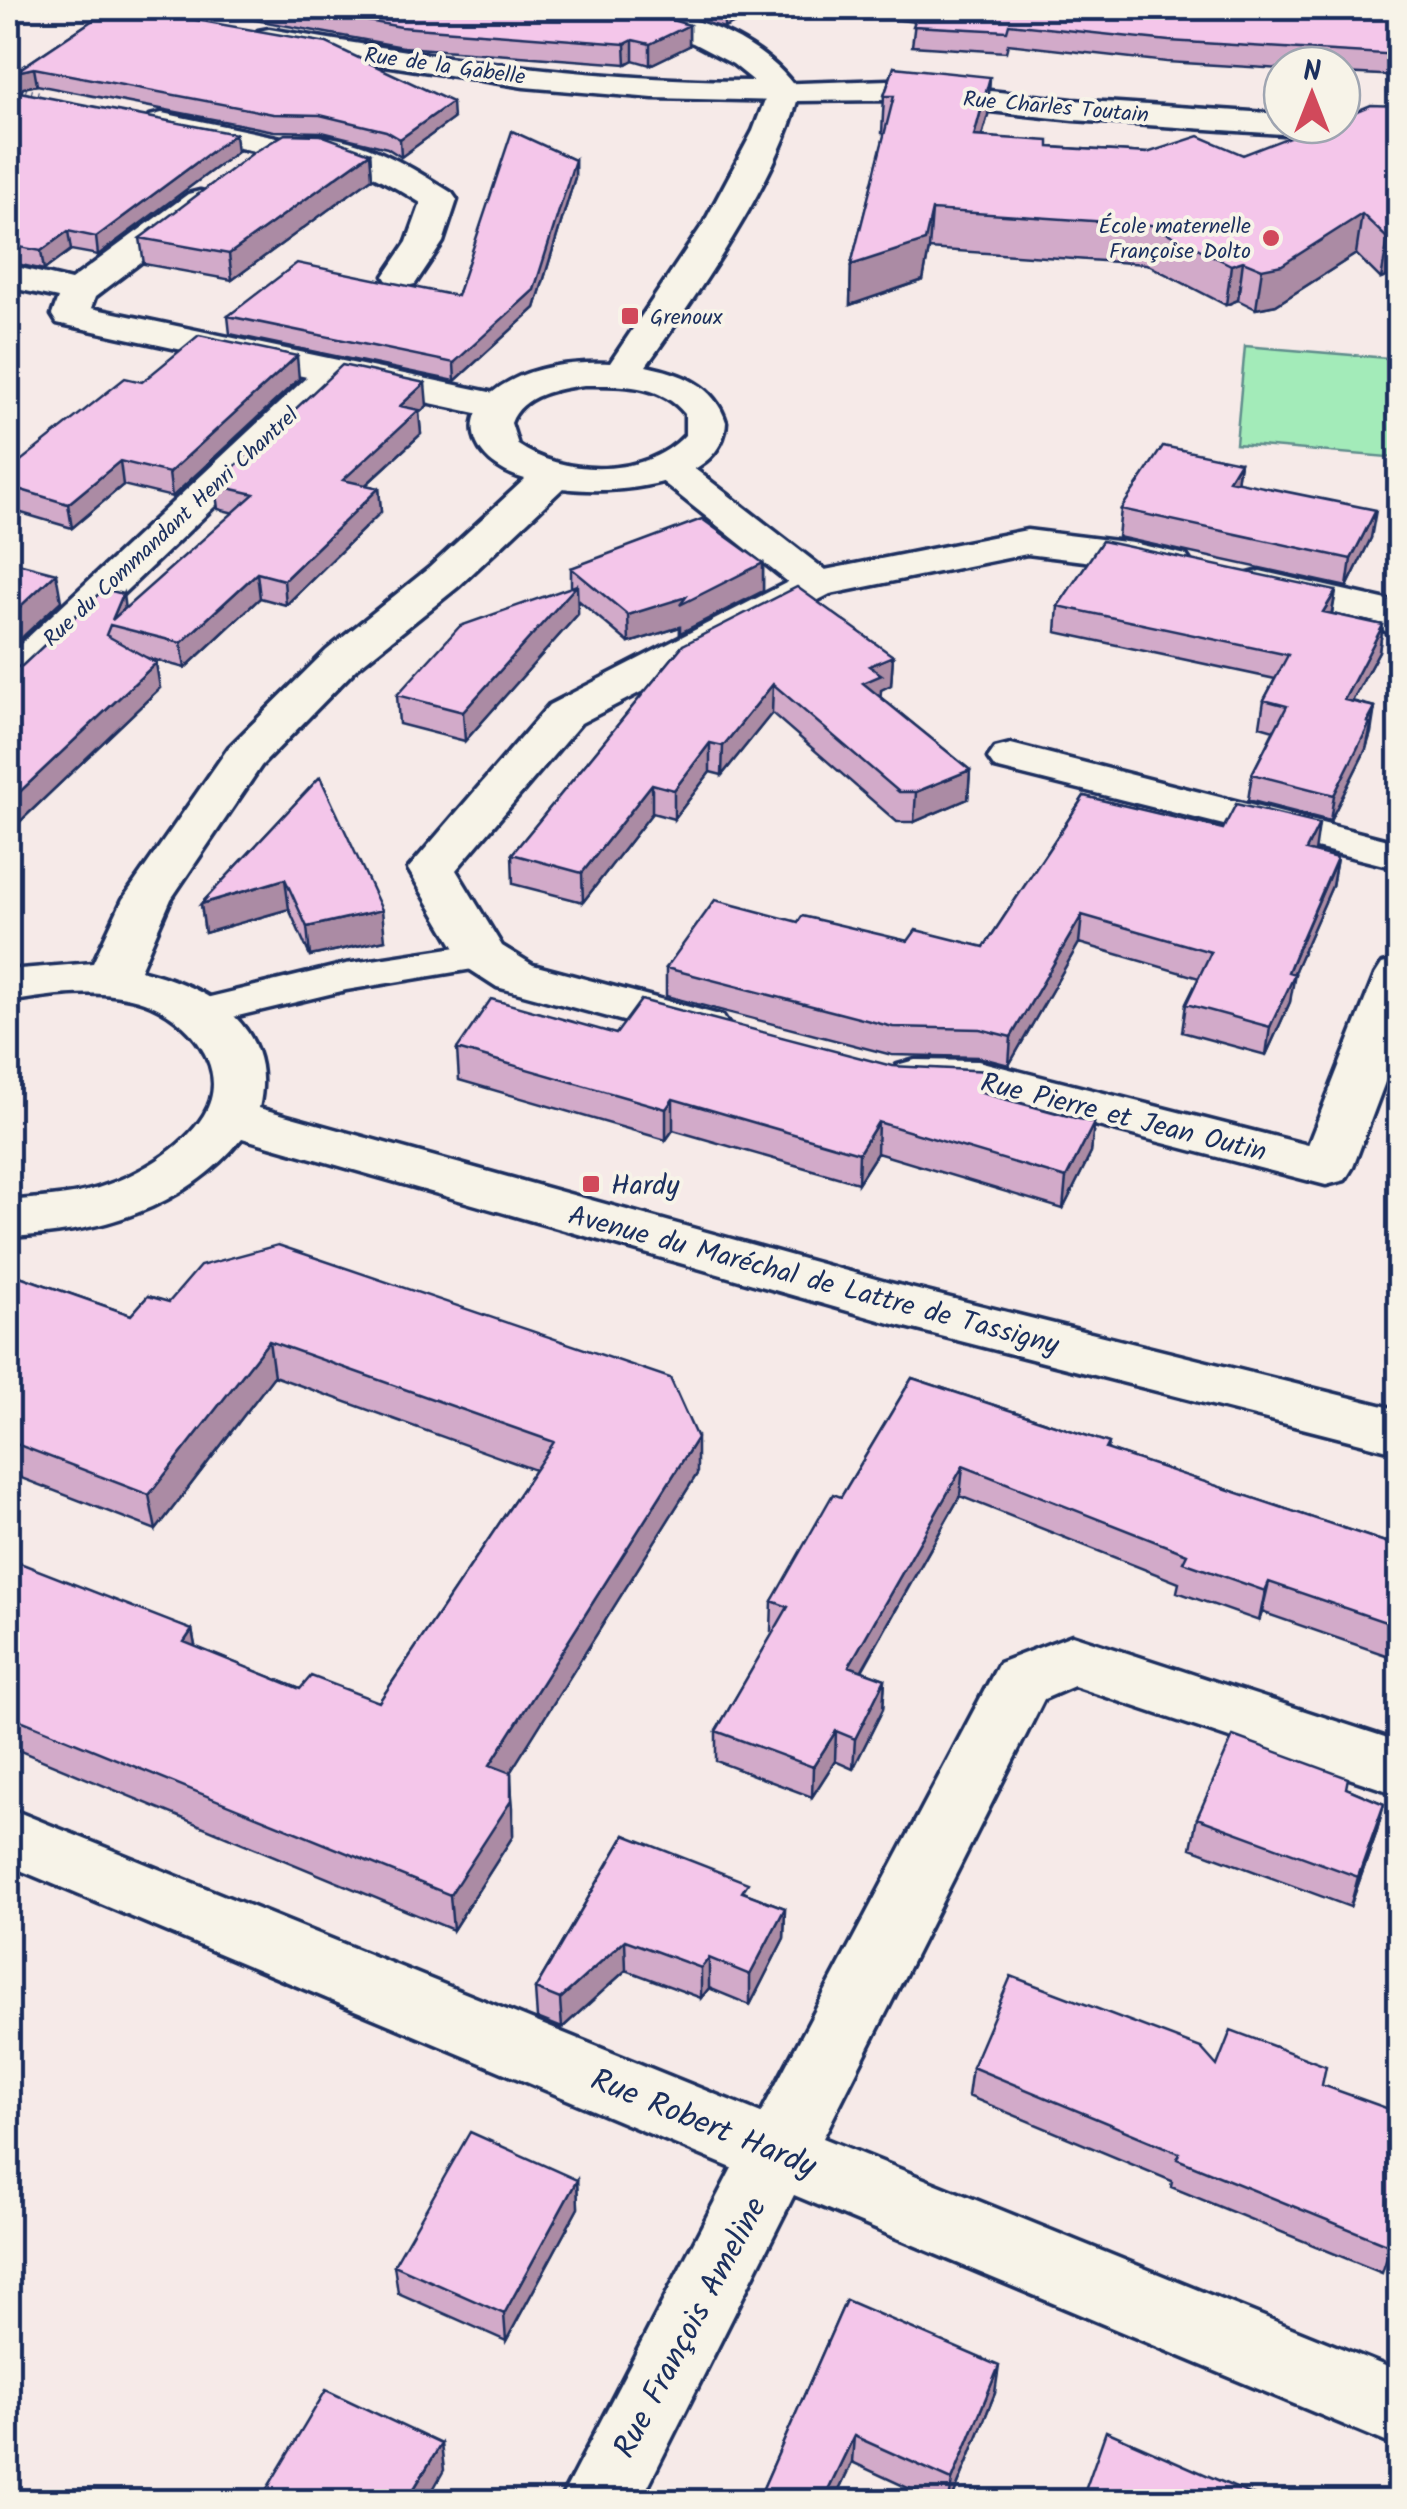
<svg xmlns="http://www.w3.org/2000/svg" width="1407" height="2509" viewBox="0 0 1407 2509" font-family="Kalam,sans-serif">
  <rect width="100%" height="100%" fill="#f6eae8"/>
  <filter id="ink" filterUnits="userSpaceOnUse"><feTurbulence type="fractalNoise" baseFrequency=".01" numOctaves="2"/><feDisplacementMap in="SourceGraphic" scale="20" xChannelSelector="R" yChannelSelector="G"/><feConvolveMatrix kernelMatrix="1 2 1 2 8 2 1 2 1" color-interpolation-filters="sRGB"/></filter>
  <g filter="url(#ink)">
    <!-- green -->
    <path fill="#a3ebb9" stroke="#5f8d8c" stroke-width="2.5" d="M 1245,346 L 1399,359 L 1399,458 L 1236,444 Z"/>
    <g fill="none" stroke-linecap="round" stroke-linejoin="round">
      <!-- pedestrian casing -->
      <g stroke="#1b2f5e" stroke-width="7">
        <path id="pedestrian" d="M 483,943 L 497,947 L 503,956 L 497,965 L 346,990 L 200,1025 L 185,1021 L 179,1012 L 185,1003 L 346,964 Z"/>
      </g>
      <!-- minor casing -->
      <g stroke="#1b2f5e" stroke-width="7">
        <path id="minor" d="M 599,8 C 667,4 757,31 798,91 L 793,98 L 782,101 L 653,98 L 524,87 L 258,45 L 253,38 L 258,31 L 269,29 C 430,56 591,81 754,81 L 733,64 L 693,43 L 603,15 Z
          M 162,113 L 286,139 C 344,124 406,164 452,193 L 457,200 L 443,242 L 415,284 L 402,287 L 389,284 L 384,276 L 407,242 L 421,203 C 383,179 320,144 274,155 L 150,130 L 145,123 L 150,116 Z
          M 200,191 L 212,194 L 217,201 L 212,208 L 95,297 L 91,308 L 499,394 L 513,398 L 518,406 L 513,414 L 499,418 L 343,384 L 24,688 L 8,692 L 8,656 L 307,377 L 57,323 L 52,315 L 58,298 L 8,287 L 8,265 L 71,280 L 188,194 Z
          M 668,455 L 682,459 L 825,570 L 1027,530 L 1133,543 L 1186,555 L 1192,564 L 1186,573 L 1171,576 L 1133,567 L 1027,554 L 830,594 L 581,723 L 456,870 L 502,946 L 533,965 L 723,1016 L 730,1027 L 723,1038 L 705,1043 L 497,987 L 466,967 L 408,869 L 549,705 L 788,582 L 654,475 L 648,467 L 654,459 Z
          M 1260,571 L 1400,603 L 1400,635 L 1385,631 L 1378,623 L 1245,593 L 1239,584 L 1245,575 Z
          M 1011,744 L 1400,843 L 1400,869 L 995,768 L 988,758 L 995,748 Z
          M 1400,960 L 1400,1042 L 1353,1167 L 1345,1180 L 1326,1185 L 978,1095 L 915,1094 L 897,1089 L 889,1077 L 897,1065 L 915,1060 L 978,1061 L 1308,1145 L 1375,975 L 1382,964 Z
          M 1072,1635 L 1400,1742 L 1400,1795 L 1074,1686 L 1044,1699 L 823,2138 L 1400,2372 L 1400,2448 L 794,2195 L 640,2502 L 559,2502 L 732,2168 L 8,1865 L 8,1808 L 761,2113 L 999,1663 Z"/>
      </g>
      <!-- tertiary casing -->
      <g stroke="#1b2f5e" stroke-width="7">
        <path id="tertiary" d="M 888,80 L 1073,100 L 1282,114 L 1282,125 L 1298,125 L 1294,131 L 1282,134 L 1073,120 L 888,100 L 797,101 C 776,182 695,298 646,366 C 680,373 715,385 726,422 C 723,488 610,495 563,488 L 459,586 L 357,668 L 261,766 L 171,899 L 140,970 C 207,987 278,1024 259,1108 L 890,1283 L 1400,1410 L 1400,1453 L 890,1323 L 242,1138 C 183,1210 98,1233 8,1237 L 8,1201 C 38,1198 69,1197 98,1188 C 136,1176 182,1150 204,1115 C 233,1067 186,1017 144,1002 C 101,987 51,995 8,1002 L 8,970 L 93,963 L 123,899 L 229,747 L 327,650 L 429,568 L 525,479 C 468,463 452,411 510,381 C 540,365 577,362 610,363 L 704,223 L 753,131 L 771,84 ZM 584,385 C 619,385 661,383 685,414 L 685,435 C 646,478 564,477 518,445 L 511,423 C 522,394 557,389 584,385 Z"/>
      </g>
      <!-- path -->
      <path stroke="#1b2f5e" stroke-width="4" stroke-dasharray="1 5" stroke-linecap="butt" d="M 8,86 L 41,93 L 36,99"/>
      <!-- pedestrian -->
      <use href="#pedestrian" fill="#f7f3e8" fill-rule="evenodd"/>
      <!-- minor -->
      <use href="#minor" fill="#f7f3e8" fill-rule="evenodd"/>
      <!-- tertiary -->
      <use href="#tertiary" fill="#f7f3e8" fill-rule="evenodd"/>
    </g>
    <!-- wall -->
    <path fill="#d2aac9" stroke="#1b2f5e" stroke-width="2.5" d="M 111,8 L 453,119 L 401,157 L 387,148 L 322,132 L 274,131 L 37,85 L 23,88 L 21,92 L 237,152 L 98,255 L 71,250 L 44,270 L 8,262 L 8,77 Z
      M 169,8 L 631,8 L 689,25 L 689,46 L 650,65 L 633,60 L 626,64 L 403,47 L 228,15 Z
      M 655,8 L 766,8 L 724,28 Z
      M 813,8 L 1400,8 L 1400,76 L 1342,73 L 1342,65 L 1282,65 L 1282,69 L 1167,62 L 1008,44 L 1006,52 L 912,46 L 915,22 Z
      M 894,67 L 988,115 L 982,136 L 1049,147 L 1147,153 L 1243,155 L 1400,106 L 1400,271 L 1381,279 L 1356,254 L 1276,305 L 1256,309 L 1238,300 L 1226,305 L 1146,264 L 929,249 L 923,280 L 850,305 L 851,265 L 885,134 L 882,133 L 884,96 Z
      M 370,153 L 372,178 L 232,280 L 144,264 L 140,238 Z
      M 575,160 L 575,177 L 535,308 L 455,381 L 230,334 L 228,316 L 457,296 Z
      M 299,379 L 172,497 L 123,485 L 72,528 L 8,509 L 8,471 L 142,382 Z
      M 427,406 L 419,413 L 421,434 L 366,485 L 379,488 L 381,512 L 286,605 L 260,598 L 185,668 L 148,658 L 160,688 L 8,833 L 8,669 L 22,666 L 125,609 L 234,513 L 218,509 L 215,485 Z
      M 1240,462 L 1237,482 L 1371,538 L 1347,587 L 1118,537 L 1121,509 Z
      M 763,563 L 763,591 L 680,633 L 680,627 L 629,643 L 578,600 L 578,614 L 465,741 L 399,724 L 397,695 L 571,587 L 571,568 Z
      M 1336,591 L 1332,614 L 1383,625 L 1379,651 L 1352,701 L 1375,707 L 1371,733 L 1366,749 L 1330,821 L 1248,800 L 1252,774 L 1274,730 L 1260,726 L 1264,700 L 1275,679 L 1056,632 L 1058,606 Z
      M 683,645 L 893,656 L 891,685 L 881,690 L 880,697 L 970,770 L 968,799 L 914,822 L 897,822 L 772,713 L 722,775 L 710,772 L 674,819 L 652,813 L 583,902 L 513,884 L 512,854 Z
      M 320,777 L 385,940 L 310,956 L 289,909 L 205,933 L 201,904 Z
      M 1084,796 L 1337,858 L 1332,886 L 1293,974 L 1290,1002 L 1266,1055 L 1182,1032 L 1186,1004 L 1199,978 L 1079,943 L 1009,1065 L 978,1057 L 892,1055 L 666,996 L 666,968 L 798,922 L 908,941 L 984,947 Z
      M 616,1034 L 988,1094 L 1094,1123 L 1091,1153 L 1063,1209 L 877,1153 L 858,1183 L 673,1130 L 666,1140 L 459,1080 L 457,1049 Z
      M 1400,1207 L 1400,1248 L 1390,1245 Z
      M 1400,1265 L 1400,1303 L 1391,1301 Z
      M 8,1272 L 131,1315 L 148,1296 L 697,1474 L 510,1772 L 513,1808 L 513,1836 L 453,1930 L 8,1746 L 8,1565 L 192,1630 L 195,1647 L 300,1689 L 379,1702 L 535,1470 L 274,1376 L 156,1530 L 8,1473 Z
      M 912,1378 L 1109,1443 L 1108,1450 L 1400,1547 L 1400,1660 L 1262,1612 L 1259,1621 L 1177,1592 L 1179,1583 L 960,1496 L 862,1671 L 885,1679 L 883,1709 L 853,1769 L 835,1761 L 812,1797 L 716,1761 L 716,1731 L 774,1632 L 771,1631 L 772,1601 L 841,1497 Z
      M 1346,1788 L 1384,1804 L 1376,1834 L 1350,1907 L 1191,1848 L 1197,1818 Z
      M 625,1835 L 748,1894 L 785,1908 L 784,1938 L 750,2005 L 709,1988 L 701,1998 L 626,1970 L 562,2028 L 537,2018 L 535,1989 Z
      M 1217,2066 L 1322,2085 L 1391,2246 L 1382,2273 L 1171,2187 L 1172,2181 L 968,2096 L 972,2067 Z
      M 577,2180 L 578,2208 L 506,2341 L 398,2293 L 394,2265 Z
      M 846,2300 L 995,2393 L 951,2502 L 938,2502 L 852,2462 L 833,2502 L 757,2502 Z"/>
    <!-- shaded-wall -->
    <path fill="#ab8ba4" stroke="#1b2f5e" stroke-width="2.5" d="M 724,8 L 766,8 L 724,28 Z
      M 689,25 L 689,46 L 650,65 L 650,44 Z
      M 633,40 L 633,60 L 626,64 L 625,44 Z
      M 34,68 L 37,85 L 23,88 L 17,101 L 14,83 L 20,71 Z
      M 990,77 L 988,115 L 971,174 L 974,136 Z
      M 452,102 L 453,119 L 401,157 L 400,139 Z
      M 235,134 L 237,152 L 98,255 L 96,237 Z
      M 370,153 L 372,178 L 232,280 L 229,254 Z
      M 575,160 L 575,177 L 535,308 L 455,381 L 454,363 Z
      M 932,210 L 929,249 L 923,280 L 850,305 L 851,265 Z
      M 1362,214 L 1356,254 L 1276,305 L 1256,309 L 1262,269 Z
      M 68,231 L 71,250 L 44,270 L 41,251 Z
      M 1400,234 L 1400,271 L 1381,279 L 1388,239 Z
      M 1243,261 L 1238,300 L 1226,305 L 1231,265 Z
      M 11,274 L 14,292 L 8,297 L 8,276 Z
      M 297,356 L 299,379 L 172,497 L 169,473 Z
      M 425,383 L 427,406 L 419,413 L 421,434 L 345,504 L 343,480 L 400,406 Z
      M 120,461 L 123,485 L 72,528 L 68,504 Z
      M 1240,462 L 1236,490 L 1229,480 Z
      M 379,488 L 381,512 L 286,605 L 284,580 Z
      M 1376,510 L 1371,538 L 1347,587 L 1351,559 Z
      M 11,561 L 17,589 L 8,597 L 8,564 Z
      M 763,563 L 763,591 L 680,633 L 680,627 L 629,643 L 628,615 Z
      M 56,573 L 61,601 L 15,644 L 10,616 Z
      M 257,573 L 260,598 L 185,668 L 181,643 Z
      M 577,585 L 578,614 L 465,741 L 463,712 Z
      M 1336,591 L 1331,616 L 1323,612 Z
      M 123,594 L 126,619 L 112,620 Z
      M 1383,625 L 1379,651 L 1339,726 L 1344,700 Z
      M 893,656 L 891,685 L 881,690 L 880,704 L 863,683 L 869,666 Z
      M 156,663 L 160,688 L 8,833 L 8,803 Z
      M 773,684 L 772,713 L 722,775 L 723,746 Z
      M 1375,707 L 1366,749 L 1330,821 L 1334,795 Z
      M 710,743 L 710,772 L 674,819 L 674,790 Z
      M 970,770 L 968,799 L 914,822 L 916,792 Z
      M 652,784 L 652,813 L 583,902 L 582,873 Z
      M 1319,824 L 1315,852 L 1302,878 L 1306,850 Z
      M 1337,858 L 1332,886 L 1292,977 L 1295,974 L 1290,1002 L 1266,1055 L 1270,1027 L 1288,972 Z
      M 285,879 L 289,909 L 205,933 L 201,904 Z
      M 382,910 L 385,940 L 310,956 L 307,927 Z
      M 1082,915 L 1079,943 L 1009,1065 L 1011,1037 Z
      M 990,1071 L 988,1101 L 978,1092 Z
      M 673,1099 L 673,1130 L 666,1140 L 666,1109 Z
      M 878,1122 L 877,1153 L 858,1183 L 859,1153 Z
      M 1094,1123 L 1091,1153 L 1063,1209 L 1066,1178 Z
      M 269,1341 L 274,1376 L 156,1530 L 149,1495 Z
      M 697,1438 L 697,1474 L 493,1800 L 490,1765 Z
      M 963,1466 L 960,1496 L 847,1696 L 849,1666 Z
      M 1269,1582 L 1262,1612 L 1259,1621 L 1265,1591 Z
      M 192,1630 L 199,1666 L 184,1642 Z
      M 885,1679 L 883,1709 L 853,1769 L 855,1739 Z
      M 836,1731 L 835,1761 L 812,1797 L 813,1767 Z
      M 511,1773 L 513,1836 L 453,1930 L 450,1895 Z
      M 1384,1804 L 1376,1834 L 1350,1907 L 1358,1877 Z
      M 785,1908 L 784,1938 L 750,2005 L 750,1975 Z
      M 625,1940 L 626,1970 L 562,2028 L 560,1999 Z
      M 709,1958 L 709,1988 L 701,1998 L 701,1968 Z
      M 577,2180 L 578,2208 L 506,2341 L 504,2314 Z
      M 999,2366 L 995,2393 L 951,2502 L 949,2502 L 952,2480 Z
      M 854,2436 L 852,2462 L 833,2502 L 822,2502 Z
      M 441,2444 L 444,2470 L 426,2502 L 406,2502 Z"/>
    <!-- building -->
    <path fill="#f4c6ea" stroke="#1b2f5e" stroke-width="2.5" d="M 111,8 L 128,8 L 327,43 L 452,102 L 400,139 L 386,131 L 320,115 L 273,114 L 34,68 L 20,71 L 14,83 L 20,92 L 235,134 L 96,237 L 68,231 L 41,251 L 8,245 L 8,77 Z
      M 296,8 L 631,8 L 689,25 L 650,44 L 633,40 L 625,44 L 401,27 Z
      M 920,8 L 1400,8 L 1400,55 L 1169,41 L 1009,24 L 1007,31 L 913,26 Z
      M 894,67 L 990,77 L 974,136 L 1049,141 L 1049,147 L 1147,153 L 1199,136 L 1243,155 L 1320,125 L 1342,125 L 1342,117 L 1371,105 L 1400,106 L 1400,234 L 1388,239 L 1362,214 L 1282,265 L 1262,269 L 1243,261 L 1231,265 L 1151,225 L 932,210 L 925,241 L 851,265 L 894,96 L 884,96 Z
      M 512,131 L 575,160 L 534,290 L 454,363 L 228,316 L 297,263 L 457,296 Z
      M 285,134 L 321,135 L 370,153 L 229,254 L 140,238 L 253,153 Z
      M 199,335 L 297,356 L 169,473 L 120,461 L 68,504 L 8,486 L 8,471 L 125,378 L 142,382 Z
      M 342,365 L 425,383 L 400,406 L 419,410 L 343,480 L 379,488 L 284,580 L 257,573 L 181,643 L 110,625 L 106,635 L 156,663 L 8,803 L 8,669 L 22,666 L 104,589 L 123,594 L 112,620 L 254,494 L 215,485 Z
      M 1163,446 L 1240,462 L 1229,480 L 1376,510 L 1351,559 L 1121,509 Z
      M 702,519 L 763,563 L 680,605 L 686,597 L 628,615 L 571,568 Z
      M 1102,541 L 1336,591 L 1323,612 L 1383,625 L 1344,700 L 1375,707 L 1367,722 L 1370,723 L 1334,795 L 1252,774 L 1287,706 L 1264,700 L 1288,655 L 1058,606 Z
      M 18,563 L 56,573 L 10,616 Z
      M 577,585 L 463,712 L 397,695 L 460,626 Z
      M 797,587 L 893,656 L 869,666 L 882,675 L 863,683 L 970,770 L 916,792 L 899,792 L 773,684 L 723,746 L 710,743 L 674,790 L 652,784 L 582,873 L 512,854 L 683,645 Z
      M 320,777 L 382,910 L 307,927 L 285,879 L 201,904 Z
      M 1084,796 L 1223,829 L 1236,804 L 1319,824 L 1306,850 L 1337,858 L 1297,950 L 1288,972 L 1295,974 L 1270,1027 L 1186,1004 L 1211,952 L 1082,915 L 1011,1037 L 980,1029 L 893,1027 L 666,968 L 715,900 L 798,922 L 802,916 L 908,941 L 916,930 L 984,947 Z
      M 491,999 L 616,1034 L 641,1000 L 892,1066 L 990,1071 L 978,1092 L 1094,1123 L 1066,1178 L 878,1122 L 859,1153 L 673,1099 L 666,1109 L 457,1049 Z
      M 278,1245 L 670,1378 L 697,1438 L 490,1765 L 511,1773 L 511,1801 L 450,1895 L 8,1715 L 8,1565 L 16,1568 L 20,1563 L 192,1630 L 184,1642 L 300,1689 L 311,1676 L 379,1702 L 554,1442 L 269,1341 L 149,1495 L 8,1441 L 8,1272 L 131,1315 L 148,1296 L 169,1302 L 200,1266 Z
      M 912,1378 L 1109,1443 L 1106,1449 L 1400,1547 L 1400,1627 L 1269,1582 L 1265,1591 L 1183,1562 L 1187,1554 L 963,1466 L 849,1666 L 885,1679 L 855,1739 L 836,1731 L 813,1767 L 716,1731 L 788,1607 L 772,1601 L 833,1494 L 841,1497 Z
      M 1233,1736 L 1348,1778 L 1346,1788 L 1384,1804 L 1358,1877 L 1197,1818 Z
      M 625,1835 L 748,1883 L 742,1892 L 785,1908 L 750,1975 L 709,1958 L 701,1968 L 625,1940 L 560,1999 L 535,1989 Z
      M 1011,1976 L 1201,2048 L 1217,2066 L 1231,2030 L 1326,2066 L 1322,2085 L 1400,2113 L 1400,2214 L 1391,2246 L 1177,2159 L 1179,2153 L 972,2067 Z
      M 470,2132 L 577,2180 L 504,2314 L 394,2265 Z
      M 846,2300 L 999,2366 L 952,2480 L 854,2436 L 822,2502 L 757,2502 Z
      M 326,2390 L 441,2444 L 406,2502 L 259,2502 Z
      M 1106,2431 L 1268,2502 L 1081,2502 Z
      M 722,2490 L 747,2502 L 714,2502 Z"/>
  </g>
  <!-- markers -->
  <g fill="#d1495b" stroke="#f7f3e8" stroke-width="4">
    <circle cx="1271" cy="238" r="10"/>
    <rect x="620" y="306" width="20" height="20" rx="5"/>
    <rect x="581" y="1174" width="20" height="20" rx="5"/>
  </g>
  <g text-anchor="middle" stroke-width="8" stroke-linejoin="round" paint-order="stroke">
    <!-- far-street labels -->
    <g font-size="22" fill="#1b2f5e" stroke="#f7f3e8">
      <text transform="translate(445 65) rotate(8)" y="8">Rue de la Gabelle</text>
      <text transform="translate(1056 106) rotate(5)" y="8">Rue Charles Toutain</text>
      <text transform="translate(170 526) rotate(-43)" y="8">Rue du Commandant Henri Chantrel</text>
    </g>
    <!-- far-poi labels -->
    <g font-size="22" fill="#1b2f5e" stroke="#f7f3e8" text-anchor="end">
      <text x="1251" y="233">École maternelle<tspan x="1251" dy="25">Françoise Dolto</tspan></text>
      <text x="650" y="324" text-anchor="start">Grenoux</text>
    </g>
    <!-- street labels -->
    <g font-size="28" fill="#1b2f5e" stroke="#f7f3e8">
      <text transform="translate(1124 1116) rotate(14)" y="10">Rue Pierre et Jean Outin</text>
      <text transform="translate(814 1279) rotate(15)" y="10">Avenue du Maréchal de Lattre de Tassigny</text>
    </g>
    <!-- poi labels -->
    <g font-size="28" fill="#1b2f5e" stroke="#f7f3e8" text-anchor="start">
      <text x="611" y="1194">Hardy</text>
    </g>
    <!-- near-street labels -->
    <g font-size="32" fill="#1b2f5e" stroke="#f7f3e8">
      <text transform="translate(704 2122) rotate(22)" y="11">Rue Robert Hardy</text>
      <text transform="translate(689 2327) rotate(-62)" y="11">Rue François Ameline</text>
    </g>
  </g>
  <!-- margin -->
  <rect width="1407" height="2509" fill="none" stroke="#f7f3e8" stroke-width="40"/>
  <rect x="20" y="20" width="1367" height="2469" fill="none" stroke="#1b2f5e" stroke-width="4" filter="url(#ink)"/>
  <!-- north arrow -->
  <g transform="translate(1312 95)"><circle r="48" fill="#f7f3e8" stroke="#9fa5b1" stroke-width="2.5"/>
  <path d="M0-8L18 38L0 25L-18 38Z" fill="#d1495b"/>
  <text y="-15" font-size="28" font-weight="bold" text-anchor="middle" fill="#1b2f5e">N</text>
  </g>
</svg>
